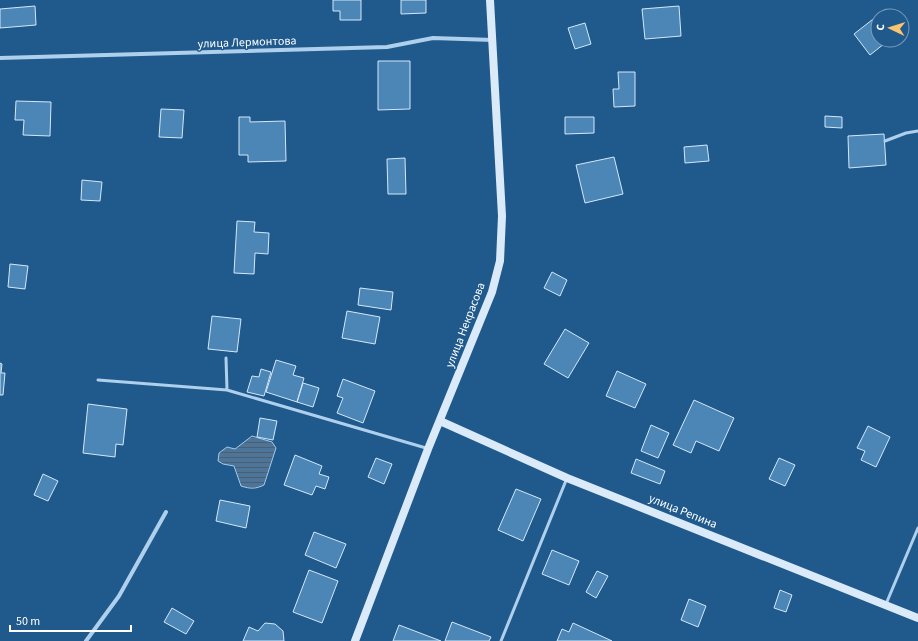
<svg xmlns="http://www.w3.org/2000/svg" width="918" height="641" viewBox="0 0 918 641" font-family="'Source Sans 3',sans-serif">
  <defs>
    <pattern id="water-rules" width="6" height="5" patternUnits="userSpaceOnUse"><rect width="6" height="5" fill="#4c7599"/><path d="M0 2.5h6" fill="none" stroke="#4c5e6f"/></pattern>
  </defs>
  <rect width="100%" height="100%" fill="#205a8d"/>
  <!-- water -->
  <path fill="url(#water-rules)" stroke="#a1cced" d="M 252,436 L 272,442 L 276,448 L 264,485 C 256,489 250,489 241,486 L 234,466 L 223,464 L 218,461 L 219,453 L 227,447 L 235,449 Z"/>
  <!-- building -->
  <path fill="#4c86b6" stroke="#d3e8f9" d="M 333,0 L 361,0 L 361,20 L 340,20 L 340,11 L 333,11 Z
    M 401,0 L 426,0 L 426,13 L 401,14 Z
    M 35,6 L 36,25 L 0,28 L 0,9 Z
    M 679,6 L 681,36 L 645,39 L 642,9 Z
    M 886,9 L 891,16 L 878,16 L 878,40 L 889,40 L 870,55 L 854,34 Z
    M 585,23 L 591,44 L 575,49 L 568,28 Z
    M 378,61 L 410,61 L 410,109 L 378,110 Z
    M 618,72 L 635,72 L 635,106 L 614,107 L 613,89 L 619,89 Z
    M 16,101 L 51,102 L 50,136 L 23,135 L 24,120 L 15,120 Z
    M 161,109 L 184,110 L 182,138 L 159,137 Z
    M 825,116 L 842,117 L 842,128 L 825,127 Z
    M 239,117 L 250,117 L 250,122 L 285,121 L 286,161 L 248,162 L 248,155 L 239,155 Z
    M 565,117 L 594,117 L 594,133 L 565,134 Z
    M 884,134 L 886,165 L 849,168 L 848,136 Z
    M 707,145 L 709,161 L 685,163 L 684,147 Z
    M 614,157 L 623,194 L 585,203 L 576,165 Z
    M 405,158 L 406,194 L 388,194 L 387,159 Z
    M 82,180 L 102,182 L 100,201 L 81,200 Z
    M 237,221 L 255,222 L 254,232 L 269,233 L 268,254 L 255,253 L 254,274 L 234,273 Z
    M 10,264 L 28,266 L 25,289 L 8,287 Z
    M 552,272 L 567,280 L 560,296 L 544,288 Z
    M 360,288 L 393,292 L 391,310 L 358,305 Z
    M 347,311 L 380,317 L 375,344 L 342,338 Z
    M 212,316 L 241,319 L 237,352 L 208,349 Z
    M 565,329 L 589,343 L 568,378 L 544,364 Z
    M 276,360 L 296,366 L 293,375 L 304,378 L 297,402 L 266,392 Z
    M 0,363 L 2,364 L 1,373 L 5,373 L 3,395 L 0,395 Z
    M 261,369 L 271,372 L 264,396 L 247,392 L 252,376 L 259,377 Z
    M 617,371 L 646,384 L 635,408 L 606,396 Z
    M 343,379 L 375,391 L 363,423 L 337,413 L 343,398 L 337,396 Z
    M 303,383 L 319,388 L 313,407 L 297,402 Z
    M 694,400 L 734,418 L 719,451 L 696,441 L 691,453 L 673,445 Z
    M 88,404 L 127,409 L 123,445 L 116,444 L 115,457 L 83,453 Z
    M 260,418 L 277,421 L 273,440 L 257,437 Z
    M 651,425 L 669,433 L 658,458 L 641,451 Z
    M 868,426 L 890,437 L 876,467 L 861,460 L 865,451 L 857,448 Z
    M 295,455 L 322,466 L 319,474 L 329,477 L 325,489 L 316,486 L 312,495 L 284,485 Z
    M 376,458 L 392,464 L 384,484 L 368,477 Z
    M 779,458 L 795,465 L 785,486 L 769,479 Z
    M 636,459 L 665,471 L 660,484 L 631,473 Z
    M 43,474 L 58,481 L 48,501 L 34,495 Z
    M 516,489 L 541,499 L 523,541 L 498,530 Z
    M 220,500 L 250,506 L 246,528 L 216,521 Z
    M 314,532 L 346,544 L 336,568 L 305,555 Z
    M 552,550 L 579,561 L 569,585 L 542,574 Z
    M 309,570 L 338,581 L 322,623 L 293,612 Z
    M 597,571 L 608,576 L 596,598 L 586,592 Z
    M 780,590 L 792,595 L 786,612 L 774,608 Z
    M 689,599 L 706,606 L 698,627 L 681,620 Z
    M 172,608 L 194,621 L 186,634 L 164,622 Z
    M 452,622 L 491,637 L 489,641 L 445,641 Z
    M 265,623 L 275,624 L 283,631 L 284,641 L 243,641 L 249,627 L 258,631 Z
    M 573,623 L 612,641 L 557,641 L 562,629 L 569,632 Z
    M 399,625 L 441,641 L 393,641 Z"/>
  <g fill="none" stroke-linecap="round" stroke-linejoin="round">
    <!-- lane -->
    <path stroke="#aed0ec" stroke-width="3" d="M 885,141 L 906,133 L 918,131
      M 226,358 L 227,390 L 426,448
      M 98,380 L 227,390
      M 886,604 L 918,528
      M 501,641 L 567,478"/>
    <!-- street -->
    <path stroke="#aed0ec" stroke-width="4" d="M 0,58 L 387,47 L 433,38 L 493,40
      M 86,641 L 119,596 L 166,512"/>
    <!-- secondary -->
    <path stroke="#daeaf9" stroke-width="8" d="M 440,421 L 567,478 L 918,618
      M 355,641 L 428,449 L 492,292 L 500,261 L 502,216 L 490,0"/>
  </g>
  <g text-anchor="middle" stroke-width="3" stroke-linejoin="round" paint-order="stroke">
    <!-- street labels -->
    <g font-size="12" fill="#fff" stroke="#205a8d">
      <text transform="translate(247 42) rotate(-2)" y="4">улица Лермонтова</text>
      <text transform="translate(465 325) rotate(-69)" y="4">улица Некрасова</text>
      <text transform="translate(683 511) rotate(22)" y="4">улица Репина</text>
    </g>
  </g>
  <!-- north arrow -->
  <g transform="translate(890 28) rotate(274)"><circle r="19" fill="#205a8d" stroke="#799cbb"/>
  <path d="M0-3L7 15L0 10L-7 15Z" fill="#fac46e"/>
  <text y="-6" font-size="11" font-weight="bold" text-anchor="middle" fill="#ffffff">С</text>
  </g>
  <!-- scale -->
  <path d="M10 625v6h121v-6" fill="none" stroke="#ffffff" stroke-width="2"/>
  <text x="16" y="625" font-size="12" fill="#ffffff" stroke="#205a8d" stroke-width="3" paint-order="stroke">50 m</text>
</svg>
